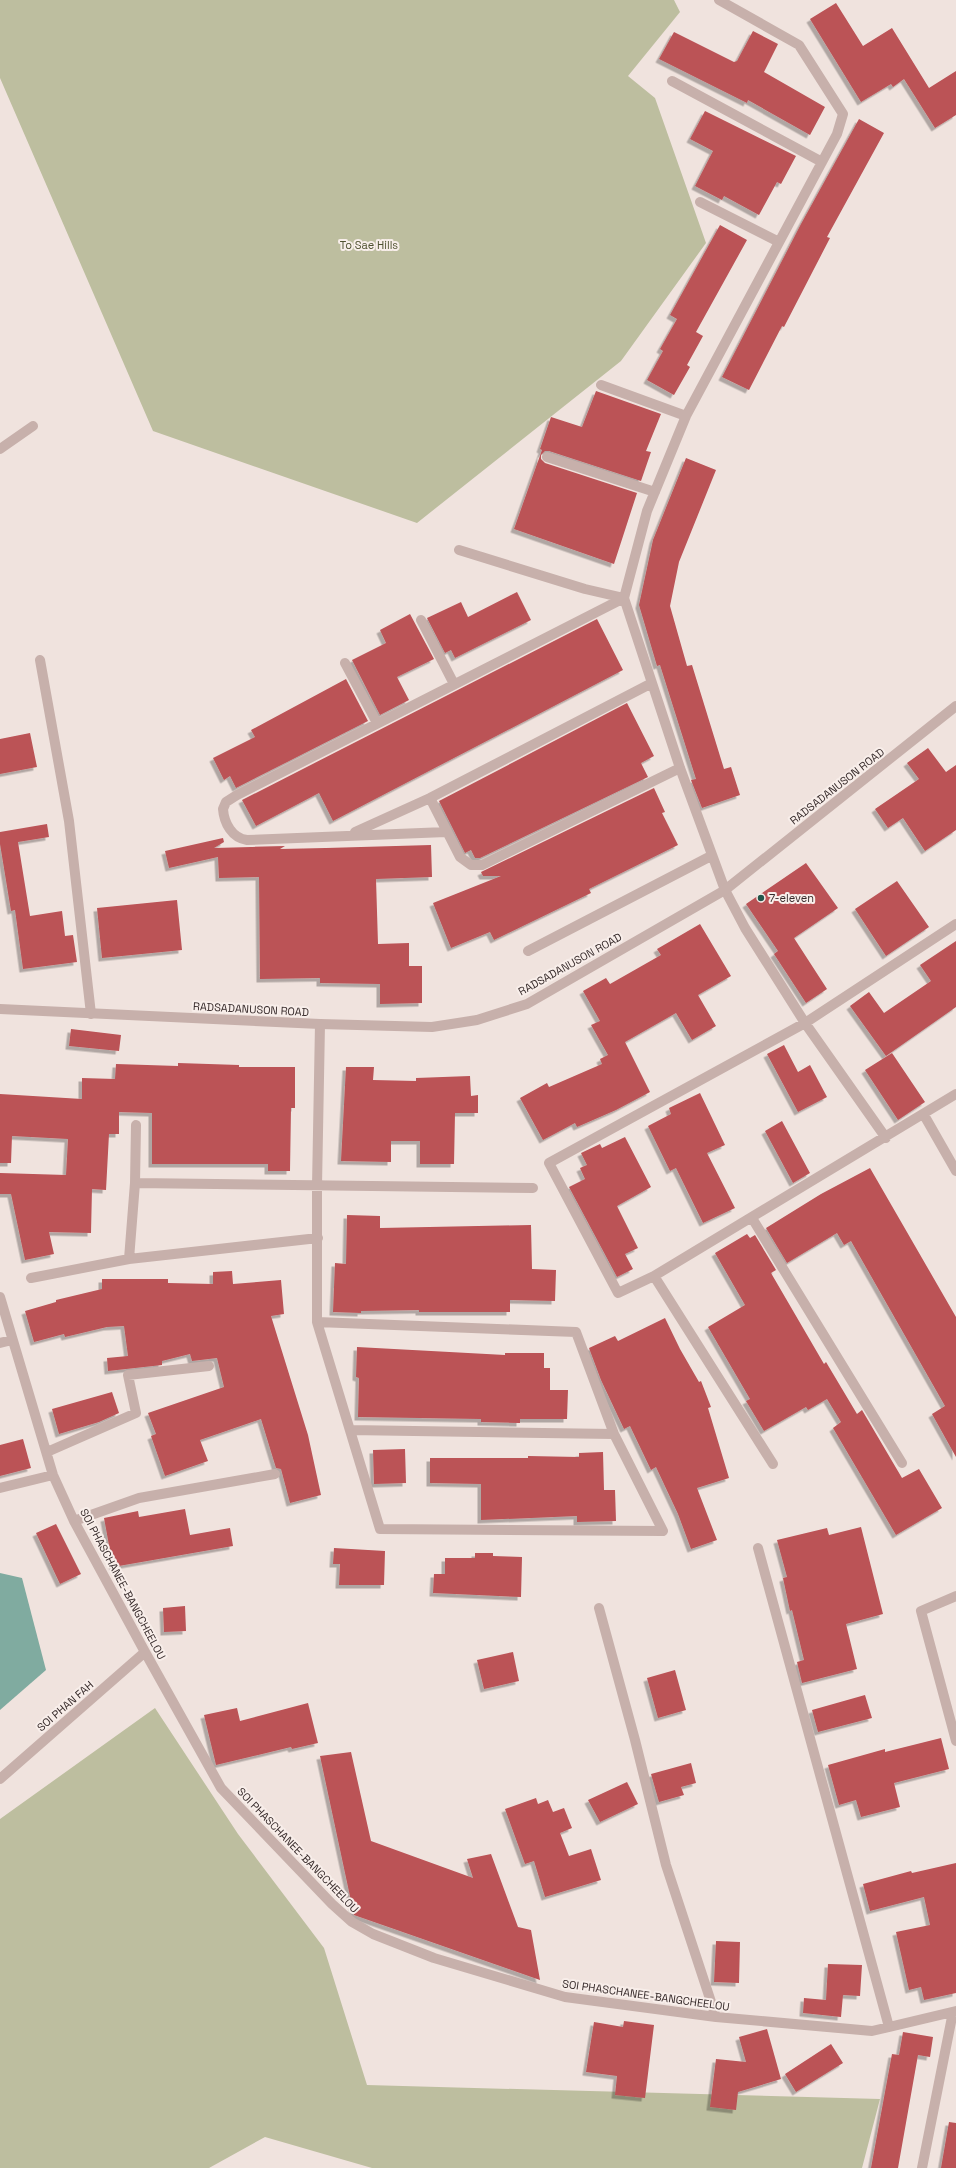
<svg xmlns="http://www.w3.org/2000/svg" width="956" height="2168" viewBox="0 0 956 2168" font-family="'Space Grotesk',sans-serif">
  <defs>
    <filter id="shadow"><feDropShadow dx="-3.5" dy="3.5" stdDeviation="0" flood-color="#0004"/></filter>
  </defs>
  <rect width="100%" height="100%" fill="#f0e3de"/>
  <!-- green -->
  <path fill="#bdbe9f" d="M 0,0 L 674,0 L 680,12 L 628,76 L 655,98 L 706,243 L 621,361 L 417,523 L 153,431 L 0,78 Z
    M 155,1708 L 238,1834 L 324,1948 L 367,2085 L 880,2099 L 862,2168 L 372,2168 L 265,2137 L 209,2168 L 0,2168 L 0,1819 Z"/>
  <!-- water -->
  <path fill="#80aba0" d="M 0,1573 L 22,1578 L 46,1670 L 0,1710 Z"/>
  <!-- building -->
  <path fill="#bb5256" filter="url(#shadow)" d="M 836,3 L 863,46 L 892,28 L 929,88 L 956,71 L 956,115 L 935,128 L 904,79 L 893,87 L 891,84 L 861,102 L 810,19 Z
    M 753,31 L 778,44 L 764,72 L 825,107 L 810,135 L 748,100 L 747,103 L 659,59 L 674,32 L 734,62 L 737,61 Z
    M 705,111 L 796,156 L 781,184 L 777,182 L 759,215 L 724,196 L 722,200 L 695,186 L 713,151 L 690,139 Z
    M 859,119 L 884,133 L 827,237 L 830,238 L 784,327 L 782,326 L 749,390 L 722,377 L 801,224 Z
    M 720,225 L 747,240 L 696,332 L 703,336 L 687,365 L 690,367 L 674,395 L 647,380 L 663,351 L 660,349 L 677,319 L 670,315 Z
    M 596,391 L 661,414 L 646,451 L 651,452 L 641,481 L 549,451 L 545,451 L 541,455 L 541,459 L 545,463 L 637,493 L 614,564 L 514,529 L 542,450 L 540,449 L 551,417 L 582,427 Z
    M 686,458 L 716,470 L 679,562 L 670,606 L 687,666 L 692,665 L 724,769 L 731,767 L 740,795 L 702,808 L 691,780 L 696,779 L 660,665 L 657,666 L 639,605 L 653,540 Z
    M 517,592 L 531,620 L 455,658 L 451,650 L 445,653 L 427,618 L 461,602 L 468,617 Z
    M 410,614 L 434,659 L 397,677 L 409,700 L 380,715 L 352,660 L 386,643 L 380,630 Z
    M 597,619 L 623,670 L 333,821 L 319,793 L 256,826 L 242,800 Z
    M 346,679 L 368,721 L 236,788 L 230,776 L 224,780 L 213,758 L 255,737 L 251,730 Z
    M 627,703 L 654,756 L 641,763 L 648,777 L 480,858 L 475,858 L 471,850 L 465,853 L 439,801 Z
    M 30,733 L 37,767 L 0,774 L 0,739 Z
    M 928,748 L 946,772 L 956,765 L 956,830 L 925,851 L 903,818 L 888,828 L 875,809 L 919,779 L 907,763 Z
    M 654,788 L 665,812 L 662,813 L 678,845 L 589,889 L 591,893 L 494,940 L 490,932 L 451,948 L 433,903 L 501,876 L 483,876 L 481,872 Z
    M 47,824 L 49,837 L 18,842 L 30,916 L 62,911 L 65,936 L 73,935 L 77,962 L 23,969 L 15,910 L 11,911 L 0,844 L 0,832 Z
    M 223,838 L 224,842 L 214,848 L 285,846 L 280,849 L 326,848 L 431,845 L 432,877 L 376,879 L 378,944 L 409,943 L 409,966 L 422,966 L 422,1003 L 380,1004 L 380,984 L 320,983 L 320,978 L 260,979 L 259,877 L 219,878 L 218,857 L 169,868 L 165,851 Z
    M 806,863 L 838,908 L 794,938 L 827,989 L 806,1003 L 774,954 L 778,951 L 746,904 Z
    M 897,881 L 929,927 L 886,956 L 855,909 Z
    M 177,900 L 182,950 L 102,958 L 97,908 Z
    M 700,924 L 731,976 L 698,995 L 716,1026 L 692,1040 L 676,1013 L 625,1042 L 650,1092 L 616,1110 L 577,1127 L 575,1123 L 543,1140 L 520,1098 L 547,1083 L 549,1087 L 602,1064 L 600,1059 L 608,1055 L 591,1025 L 600,1021 L 583,991 L 606,978 L 610,984 L 661,955 L 657,949 Z
    M 956,941 L 956,1007 L 886,1056 L 850,1006 L 869,992 L 884,1013 L 931,981 L 920,965 Z
    M 71,1029 L 121,1035 L 119,1051 L 69,1046 Z
    M 784,1045 L 798,1072 L 810,1065 L 827,1097 L 798,1112 L 767,1054 Z
    M 892,1053 L 925,1102 L 898,1120 L 865,1070 Z
    M 178,1063 L 239,1065 L 239,1067 L 295,1067 L 295,1108 L 291,1108 L 290,1171 L 268,1171 L 268,1164 L 152,1164 L 152,1113 L 119,1112 L 119,1134 L 109,1134 L 106,1190 L 92,1189 L 91,1233 L 49,1232 L 54,1254 L 25,1260 L 11,1194 L 0,1194 L 0,1173 L 66,1175 L 68,1139 L 12,1136 L 11,1163 L 0,1163 L 0,1094 L 82,1099 L 82,1078 L 115,1079 L 116,1064 L 178,1066 Z
    M 346,1067 L 374,1067 L 373,1080 L 416,1081 L 416,1078 L 470,1076 L 471,1096 L 478,1095 L 478,1113 L 455,1113 L 454,1164 L 420,1164 L 420,1141 L 391,1141 L 391,1162 L 341,1161 Z
    M 700,1093 L 725,1145 L 707,1153 L 735,1208 L 703,1223 L 676,1168 L 670,1171 L 648,1126 L 671,1114 L 669,1108 Z
    M 782,1121 L 810,1173 L 793,1183 L 765,1131 Z
    M 625,1137 L 651,1187 L 617,1206 L 638,1248 L 625,1254 L 633,1269 L 617,1277 L 569,1187 L 585,1179 L 580,1168 L 587,1165 L 581,1153 L 600,1144 L 602,1148 Z
    M 870,1168 L 956,1317 L 956,1457 L 932,1414 L 945,1406 L 851,1241 L 844,1245 L 837,1233 L 787,1263 L 766,1228 L 821,1194 Z
    M 347,1215 L 380,1216 L 380,1228 L 531,1225 L 532,1269 L 556,1270 L 555,1301 L 510,1300 L 510,1312 L 419,1312 L 419,1310 L 361,1311 L 361,1313 L 333,1312 L 335,1263 L 346,1264 Z
    M 747,1234 L 750,1238 L 755,1235 L 776,1270 L 771,1273 L 824,1364 L 826,1362 L 857,1414 L 862,1410 L 902,1478 L 919,1469 L 942,1508 L 896,1535 L 833,1428 L 841,1422 L 827,1399 L 808,1410 L 806,1407 L 764,1431 L 746,1401 L 750,1399 L 708,1327 L 745,1305 L 715,1253 Z
    M 232,1271 L 233,1284 L 281,1280 L 284,1314 L 271,1316 L 308,1435 L 321,1495 L 290,1503 L 281,1469 L 276,1468 L 261,1419 L 200,1440 L 208,1461 L 165,1476 L 151,1436 L 156,1434 L 148,1413 L 224,1387 L 217,1358 L 192,1361 L 190,1354 L 162,1361 L 162,1365 L 108,1371 L 107,1358 L 128,1356 L 124,1326 L 107,1327 L 65,1337 L 64,1334 L 34,1342 L 25,1311 L 56,1302 L 56,1300 L 102,1289 L 102,1279 L 168,1279 L 168,1283 L 213,1284 L 213,1272 Z
    M 665,1318 L 680,1349 L 699,1382 L 701,1381 L 711,1407 L 708,1408 L 729,1478 L 697,1488 L 717,1540 L 691,1549 L 678,1514 L 656,1467 L 651,1470 L 630,1426 L 624,1429 L 601,1380 L 589,1348 L 615,1336 L 618,1341 Z
    M 357,1347 L 505,1355 L 505,1353 L 544,1353 L 544,1368 L 550,1368 L 550,1390 L 568,1390 L 567,1419 L 520,1419 L 520,1423 L 481,1422 L 481,1419 L 358,1417 L 359,1378 L 356,1377 Z
    M 112,1392 L 119,1413 L 99,1422 L 59,1434 L 52,1409 Z
    M 23,1439 L 31,1468 L 0,1476 L 0,1445 Z
    M 405,1449 L 406,1483 L 374,1484 L 373,1450 Z
    M 603,1452 L 604,1490 L 615,1490 L 616,1521 L 577,1522 L 577,1516 L 481,1520 L 481,1484 L 430,1483 L 430,1458 L 528,1458 L 528,1456 L 579,1457 L 579,1453 Z
    M 185,1509 L 190,1535 L 230,1528 L 233,1546 L 113,1567 L 104,1518 L 138,1511 L 139,1517 Z
    M 56,1524 L 81,1574 L 60,1584 L 36,1533 Z
    M 861,1527 L 883,1614 L 846,1624 L 857,1669 L 802,1683 L 797,1662 L 804,1660 L 792,1610 L 790,1611 L 783,1578 L 787,1577 L 777,1540 L 827,1528 L 829,1535 Z
    M 334,1548 L 385,1551 L 384,1585 L 339,1585 L 340,1564 L 333,1564 Z
    M 475,1553 L 493,1553 L 493,1556 L 522,1557 L 521,1597 L 433,1593 L 434,1574 L 445,1574 L 445,1558 L 475,1558 Z
    M 185,1606 L 186,1631 L 164,1632 L 163,1608 Z
    M 513,1652 L 519,1681 L 484,1689 L 477,1660 Z
    M 675,1670 L 686,1710 L 658,1718 L 647,1678 Z
    M 865,1695 L 872,1718 L 818,1732 L 812,1710 Z
    M 308,1703 L 318,1743 L 292,1749 L 291,1747 L 216,1765 L 204,1715 L 237,1708 L 240,1721 Z
    M 941,1738 L 949,1769 L 894,1783 L 900,1807 L 861,1817 L 856,1800 L 839,1805 L 828,1765 L 885,1749 L 885,1752 Z
    M 351,1752 L 371,1841 L 473,1878 L 467,1859 L 491,1854 L 518,1927 L 531,1930 L 540,1980 L 354,1915 L 320,1756 Z
    M 691,1763 L 696,1783 L 681,1787 L 684,1795 L 659,1802 L 651,1774 Z
    M 627,1782 L 638,1804 L 600,1822 L 588,1800 Z
    M 536,1798 L 538,1804 L 548,1800 L 553,1812 L 564,1808 L 572,1828 L 560,1833 L 569,1856 L 591,1849 L 601,1880 L 545,1897 L 534,1861 L 525,1864 L 505,1809 Z
    M 956,1863 L 956,1993 L 924,2000 L 921,1987 L 909,1990 L 896,1932 L 930,1925 L 924,1897 L 870,1911 L 863,1884 L 911,1871 L 912,1873 Z
    M 716,1941 L 740,1942 L 739,1983 L 714,1982 Z
    M 828,1964 L 862,1965 L 860,1996 L 843,1995 L 841,2017 L 803,2013 L 804,1998 L 826,2000 Z
    M 624,2021 L 654,2025 L 645,2098 L 615,2095 L 617,2076 L 586,2072 L 594,2022 L 623,2027 Z
    M 767,2029 L 781,2079 L 738,2092 L 736,2110 L 710,2107 L 716,2059 L 746,2062 L 739,2037 Z
    M 903,2032 L 933,2037 L 930,2057 L 918,2055 L 898,2168 L 871,2168 L 892,2054 L 899,2055 Z
    M 831,2044 L 843,2063 L 796,2092 L 785,2074 Z
    M 949,2122 L 956,2123 L 956,2168 L 941,2168 Z"/>
  <g fill="none" stroke-linecap="round" stroke-linejoin="round">
    <!-- minor -->
    <path stroke="#c7b0ab" stroke-width="10" d="M 719,0 L 799,45 L 843,114 L 837,134 L 686,416 L 647,511 L 624,598 L 680,768 L 725,890 L 745,928 L 805,1023 L 886,1138
      M 672,81 L 822,162
      M 700,202 L 779,242
      M 601,385 L 686,416
      M 0,449 L 33,426
      M 547,457 L 655,492
      M 459,550 L 585,589 L 624,598
      M 421,620 L 454,684
      M 40,660 L 69,821 L 91,1014
      M 345,663 L 377,723
      M 430,798 L 460,857 L 471,865 L 482,865 L 680,768
      M 355,832 L 430,798 L 652,683
      M 446,832 L 247,840 C 232,838 224,823 223,809 L 226,802 L 237,795 L 624,598
      M 956,924 L 805,1023 L 549,1163 L 618,1293 L 654,1276 L 956,1094
      M 528,951 L 711,856
      M 924,1115 L 956,1171
      M 135,1183 L 533,1188
      M 752,1218 L 902,1463
      M 129,1259 L 135,1183 L 136,1125
      M 654,1276 L 773,1464
      M 31,1278 L 129,1259 L 318,1238
      M 0,1297 L 53,1475 L 74,1521 L 145,1652 L 221,1788 L 332,1904 L 352,1922 L 373,1934 L 434,1958 L 565,1997 L 716,2017 L 872,2031 L 956,2011
      M 317,1322 L 576,1332 L 614,1434 L 663,1531 L 380,1529 L 317,1322 L 317,1186 L 320,1024
      M 0,1343 L 12,1340
      M 350,1430 L 614,1434
      M 47,1452 L 136,1413 L 128,1375 L 209,1366
      M 0,1488 L 53,1475
      M 74,1521 L 139,1498 L 275,1474
      M 758,1548 L 889,2027
      M 956,1596 L 921,1611 L 956,1741
      M 599,1608 L 635,1740 L 666,1865 L 716,2017
      M 0,1779 L 145,1652
      M 922,2168 L 953,2012"/>
    <!-- tertiary -->
    <path stroke="#c7b0ab" stroke-width="10" d="M 0,1009 L 320,1024 L 432,1027 L 477,1020 L 527,1004 L 725,890 L 956,706"/>
  </g>
  <!-- markers -->
  <circle fill="#235449" stroke="#f8eeea" stroke-width="1.5" cx="761" cy="898" r="4"/>
  <g text-anchor="middle" stroke-width="4" stroke-linejoin="round" paint-order="stroke">
    <!-- park labels -->
    <g font-size="11" fill="#4f5230" stroke="#f8eeea">
      <text x="369" y="249">To Sae Hills</text>
    </g>
    <!-- street labels -->
    <g font-size="11" fill="#362a2a" stroke="#f8eeea">
      <text transform="translate(837 786) rotate(-38)" y="4">RADSADANUSON ROAD</text>
      <text transform="translate(570 964) rotate(-29)" y="4">RADSADANUSON ROAD</text>
      <text transform="translate(251 1009) rotate(3)" y="4">RADSADANUSON ROAD</text>
      <text transform="translate(123 1584) rotate(62)" y="4">SOI PHASCHANEE-BANGCHEELOU</text>
      <text transform="translate(65 1706) rotate(-41)" y="4">SOI PHAN FAH</text>
      <text transform="translate(298 1850) rotate(46)" y="4">SOI PHASCHANEE-BANGCHEELOU</text>
      <text transform="translate(646 1995) rotate(8)" y="4">SOI PHASCHANEE-BANGCHEELOU</text>
    </g>
    <!-- poi labels -->
    <g font-size="11" fill="#362a2a" stroke="#f8eeea" text-anchor="start">
      <text x="769" y="902">7-eleven</text>
    </g>
  </g>
</svg>
